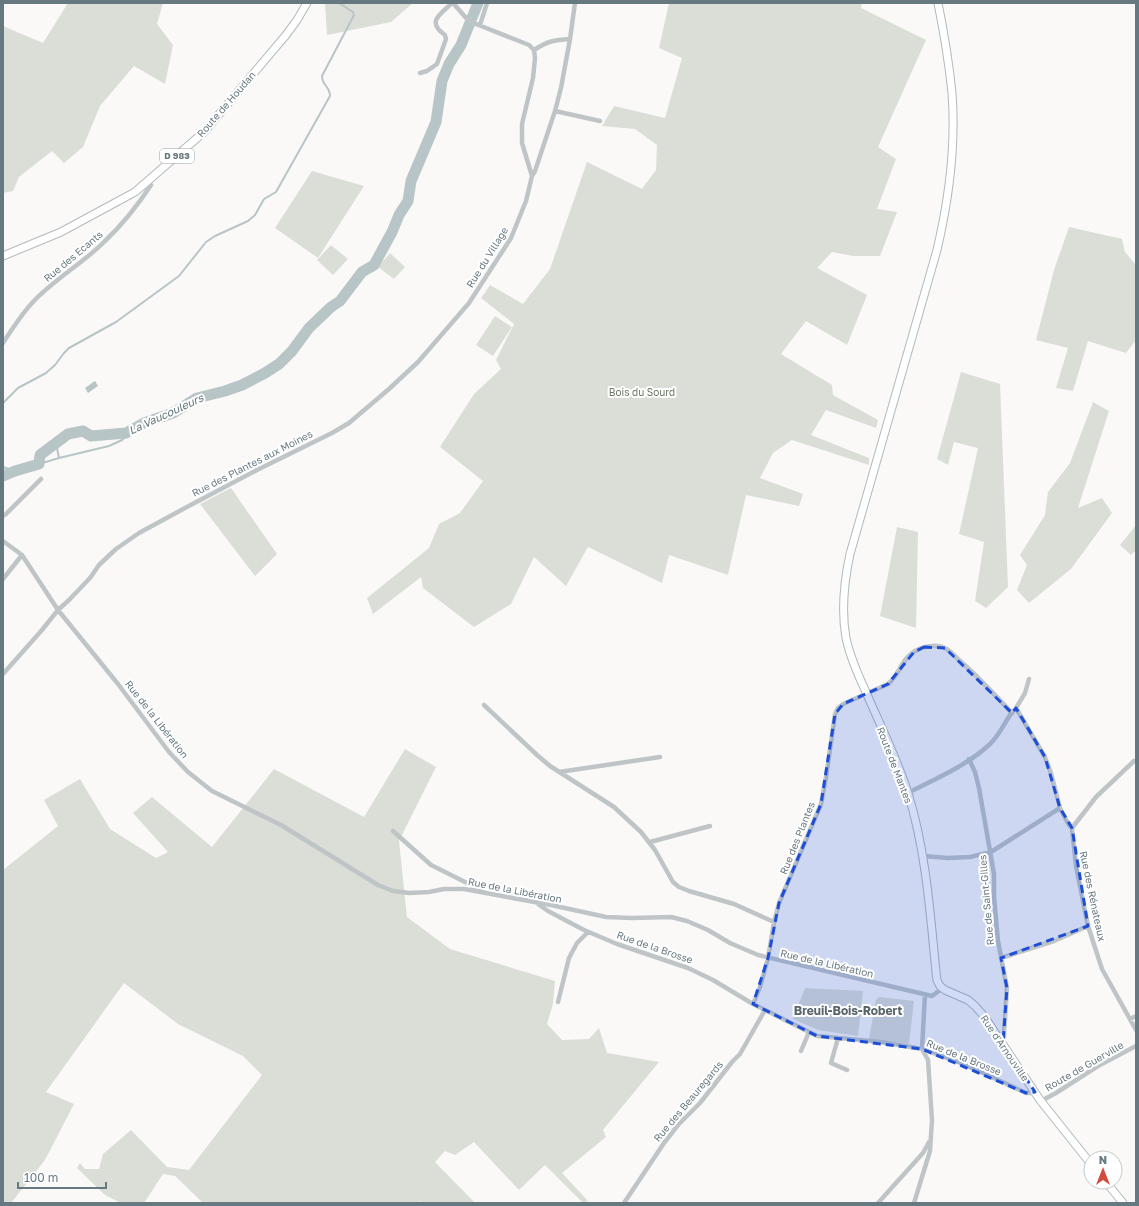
<svg xmlns="http://www.w3.org/2000/svg" width="1139" height="1206" viewBox="0 0 1139 1206" font-family="'Golos Text',sans-serif">
  <rect width="100%" height="100%" fill="#faf9f8"/>
  <!-- green -->
  <path fill="#dbded7" d="M 68,3 L 163,3 L 157,24 L 173,45 L 165,84 L 134,66 L 100,106 L 83,147 L 64,163 L 52,151 L 19,177 L 13,191 L 3,193 L 3,26 L 43,43 Z
    M 325,3 L 413,3 L 391,22 L 327,35 Z
    M 669,3 L 862,3 L 861,8 L 926,40 L 878,147 L 896,159 L 877,209 L 897,212 L 880,256 L 853,256 L 832,252 L 817,268 L 867,295 L 847,345 L 806,321 L 781,354 L 832,385 L 833,395 L 878,420 L 876,428 L 826,410 L 811,435 L 869,458 L 869,465 L 792,440 L 773,453 L 760,478 L 803,494 L 799,506 L 746,495 L 728,575 L 669,555 L 662,583 L 588,547 L 566,586 L 534,557 L 511,604 L 474,627 L 423,588 L 421,577 L 373,614 L 367,598 L 429,548 L 439,524 L 460,513 L 483,481 L 440,447 L 474,394 L 501,369 L 496,360 L 514,324 L 481,298 L 490,285 L 523,304 L 550,269 L 587,162 L 642,189 L 656,170 L 657,145 L 635,129 L 602,126 L 614,106 L 665,118 L 682,58 L 659,48 Z
    M 312,171 L 364,186 L 318,258 L 275,228 Z
    M 1069,227 L 1122,239 L 1125,252 L 1136,265 L 1136,340 L 1126,353 L 1088,341 L 1073,391 L 1056,388 L 1068,348 L 1036,340 L 1054,270 Z
    M 331,245 L 348,259 L 333,275 L 317,260 Z
    M 390,253 L 405,267 L 394,279 L 378,267 Z
    M 495,316 L 512,327 L 493,356 L 476,345 Z
    M 961,372 L 1000,384 L 1008,587 L 986,608 L 975,601 L 984,542 L 959,534 L 978,448 L 954,442 L 948,465 L 937,459 Z
    M 1093,402 L 1109,411 L 1078,508 L 1102,498 L 1112,513 L 1071,569 L 1029,603 L 1017,590 L 1027,565 L 1020,555 L 1045,515 L 1048,492 L 1070,463 Z
    M 231,488 L 277,554 L 255,576 L 200,504 Z
    M 1136,525 L 1136,550 L 1131,555 L 1120,545 Z
    M 897,527 L 918,532 L 916,628 L 880,616 Z
    M 405,749 L 436,767 L 399,841 L 407,917 L 450,949 L 555,981 L 553,1004 L 547,1024 L 562,1040 L 589,1039 L 599,1028 L 607,1053 L 659,1062 L 603,1130 L 606,1137 L 562,1173 L 588,1201 L 583,1203 L 545,1165 L 519,1190 L 474,1142 L 455,1155 L 445,1151 L 435,1162 L 475,1203 L 422,1203 L 419,1201 L 418,1203 L 203,1203 L 175,1176 L 163,1174 L 144,1203 L 121,1203 L 105,1195 L 77,1168 L 80,1163 L 85,1169 L 99,1169 L 103,1154 L 131,1130 L 167,1167 L 189,1170 L 262,1075 L 243,1056 L 178,1024 L 124,983 L 46,1092 L 74,1104 L 45,1160 L 11,1203 L 3,1203 L 3,870 L 58,826 L 44,800 L 80,779 L 110,829 L 156,858 L 168,852 L 133,813 L 152,797 L 212,847 L 274,769 L 364,817 Z
    M 805,988 L 863,991 L 858,1036 L 818,1030 L 793,1019 Z
    M 879,997 L 914,1001 L 909,1044 L 869,1039 L 876,1000 Z"/>
  <!-- water -->
  <path fill="#b8c5c7" d="M 95,381 L 98,386 L 88,393 L 85,388 Z"/>
  <g fill="none" stroke-linecap="round" stroke-linejoin="round">
    <!-- stream -->
    <path stroke="#b8c5c7" stroke-width="2" d="M 3,403 L 18,388 L 46,373 L 55,365 L 64,353 L 69,348 L 116,322 L 179,276 L 206,242 L 215,236 L 248,221 L 255,215 L 264,199 L 276,192 L 330,96 C 330,86 322,86 322,76 L 354,15 L 353,12 L 339,3
      M 59,458 L 109,446 L 122,440 L 133,430
      M 39,464 L 59,458 L 56,443
      M 3,467 L 15,471"/>
    <!-- river -->
    <path stroke="#b8c5c7" stroke-width="11" d="M 3,476 L 15,471 L 39,464 L 40,455 L 68,434 L 83,431 L 91,436 L 126,433 L 144,423 L 173,413 L 197,398 L 225,391 L 242,385 L 265,373 L 279,364 L 292,351 L 309,328 L 331,307 L 340,301 L 362,272 L 374,265 L 392,232 L 399,215 L 408,201 L 411,181 L 436,122 L 442,81 L 449,64 L 461,45 L 478,3"/>
    <!-- secondary casing -->
    <g stroke="#b2b9bc" stroke-width="9">
      <path id="secondary" d="M 938,3 C 944,33 949,63 952,93 C 956,146 949,199 937,250 L 850,554 C 844,582 841,610 846,638 C 850,657 858,675 866,692 C 880,725 897,758 908,793 C 926,851 930,912 936,972 L 937,980 L 940,986 L 945,990 L 968,1000 L 975,1006 L 984,1016 L 1040,1100 L 1091,1164
        M 1106,1182 L 1123,1203"/>
    </g>
    <!-- primary casing -->
    <g stroke="#b3b9bc" stroke-width="9">
      <path id="primary" d="M 3,256 L 61,232 L 135,192 L 204,132 L 286,35 L 297,20 L 307,3"/>
    </g>
    <!-- street -->
    <path stroke="#bfc5c7" stroke-width="4.5" d="M 453,3 L 467,19 L 476,24 L 529,45 L 534,50
      M 480,25 L 487,3
      M 534,50 C 548,41 554,40 570,39
      M 420,73 L 427,71 L 437,64 L 446,39 L 445,35 C 426,21 440,15 452,3
      M 555,111 L 600,121
      M 532,176 L 535,171 L 555,111 L 561,88 L 570,39 L 575,3
      M 3,343 C 12,329 21,315 32,303 C 53,280 82,264 104,242 C 122,225 138,205 151,185 L 148,181
      M 3,516 L 6,514 L 41,479
      M 3,541 L 22,555 L 58,610 L 118,684 L 169,752 L 188,772 L 212,791 L 281,825 L 378,885 L 393,891 L 409,893 L 429,892 L 444,889 L 464,889 L 551,905 L 606,917 L 632,918 L 671,917 L 687,921 L 708,930 L 730,943 L 758,955 L 932,996 L 943,988
      M 3,579 L 22,555
      M 3,674 L 42,630 L 58,610 L 69,600 L 90,578 L 99,565 L 116,549 L 139,533 L 185,508 L 257,470 L 332,433 L 349,423 L 389,389 L 418,362 L 469,303 L 511,238 L 526,201 L 532,176 L 522,143 L 522,124 L 533,78 L 535,58 L 534,50
      M 1029,679 L 1025,693 L 1016,708 L 1045,757 L 1051,773 L 1060,808 L 1069,825 L 1072,828 L 1076,866 L 1088,926 L 1102,969 L 1136,1030
      M 484,705 L 537,755 L 550,766 L 614,807 L 641,832 L 655,850 L 673,882 L 679,887 L 689,891 L 734,904 L 774,922
      M 969,759 L 975,772 L 979,788 L 994,874 L 994,897 L 998,941 L 1007,988 L 1004,1034 L 1004,1037 L 1001,1040
      M 559,772 L 660,757
      M 908,793 C 935,779 968,765 990,744 C 1000,735 1005,721 1013,711
      M 1072,828 L 1096,797 L 1134,761
      M 393,831 L 431,865 L 483,891
      M 650,842 L 710,826
      M 923,856 L 948,858 L 970,857 L 991,852 L 1060,808
      M 538,904 L 548,911 L 584,930 L 617,944 L 688,968 L 713,980 L 753,1004 L 817,1036 L 881,1042 L 922,1049 L 963,1064 L 1026,1093 L 1031,1093 L 1035,1092
      M 1001,958 L 1054,941 L 1088,926
      M 558,1002 L 569,958 L 577,943 L 588,932
      M 753,1004 L 760,987 L 768,958 L 774,922 L 779,903 L 821,804 L 826,777 L 835,714 L 838,708 L 843,704 L 888,684 C 899,675 902,658 915,651 C 923,646 936,644 945,648 C 950,650 955,656 959,660 C 978,676 995,695 1012,713
      M 1130,1019 L 1136,1016
      M 838,1038 L 831,1063 L 847,1070
      M 801,1051 L 809,1032
      M 1041,1101 L 1056,1093 L 1098,1066 L 1136,1046
      M 624,1203 L 664,1143 L 678,1125 L 700,1103 L 732,1062 L 740,1054 L 765,1010
      M 878,1203 L 923,1153 L 929,1142
      M 914,1203 L 930,1151 L 932,1120 L 928,1060 L 922,1049 L 925,994"/>
    <!-- secondary -->
    <use href="#secondary" stroke="#fff" stroke-width="7"/>
    <!-- primary -->
    <use href="#primary" stroke="#fff" stroke-width="7"/>
  </g>
  <!-- marked area -->
  <path fill="#1d4ed8" fill-opacity="0.2" stroke="#1d4ed8" stroke-width="3" stroke-dasharray="8 5" stroke-linejoin="round" d="M 924,647 L 945,648 L 1012,713 L 1016,708 L 1045,757 L 1060,808 L 1072,828 L 1088,926 L 1001,958 L 1007,988 L 1003,1043 L 1035,1092 L 1026,1093 L 922,1049 L 817,1036 L 753,1004 L 768,958 L 779,903 L 821,804 L 835,714 L 843,704 L 888,684 L 914,652 Z"/>
  <g text-anchor="middle" stroke-width="4" stroke-linejoin="round" paint-order="stroke">
    <!-- shield labels -->
    <rect fill="#fff" stroke="#95a1a6" stroke-width="1" x="160" y="149" width="34" height="14" rx="3"/>
    <g font-size="9" font-weight="bold" fill="#677980">
      <text x="177" y="159">D 983</text>
    </g>
    <!-- street labels -->
    <g font-size="10" fill="#677980" stroke="#fff">
      <text transform="translate(226 104) rotate(-49)" y="4">Route de Houdan</text>
      <text transform="translate(73 256) rotate(-40)" y="4">Rue des Ecants</text>
      <text transform="translate(487 257) rotate(-58)" y="4">Rue du Village</text>
      <text transform="translate(252 463) rotate(-27)" y="4">Rue des Plantes aux Moines</text>
      <text transform="translate(157 719) rotate(52)" y="4">Rue de la Libération</text>
      <text transform="translate(895 765) rotate(69)" y="4">Route de Mantes</text>
      <text transform="translate(797 838) rotate(-68)" y="4">Rue des Plantes</text>
      <text transform="translate(515 890) rotate(11)" y="4">Rue de la Libération</text>
      <text transform="translate(1093 896) rotate(78)" y="4">Rue des Rénateaux</text>
      <text transform="translate(986 900) rotate(-95)" y="4">Rue de Saint-Gilles</text>
      <text transform="translate(655 947) rotate(19)" y="4">Rue de la Brosse</text>
      <text transform="translate(827 963) rotate(13)" y="4">Rue de la Libération</text>
      <text transform="translate(1005 1048) rotate(56)" y="4">Rue d'Arnouville</text>
      <text transform="translate(964 1057) rotate(22)" y="4">Rue de la Brosse</text>
      <text transform="translate(1084 1066) rotate(-30)" y="4">Route de Guerville</text>
      <text transform="translate(688 1101) rotate(-50)" y="4">Rue des Beauregards</text>
    </g>
    <!-- park labels -->
    <g font-size="10" fill="#6c7966" stroke="#fff">
      <text x="642" y="396">Bois du Sourd</text>
    </g>
    <!-- water labels -->
    <g font-size="11" font-style="italic" fill="#627679" stroke="#fff">
      <text transform="translate(166 414) rotate(-25)" y="4">La Vaucouleurs</text>
    </g>
    <!-- quarter labels -->
    <g font-size="12" font-weight="bold" fill="#59666c" stroke="#fff">
      <text x="848" y="1015">Breuil-Bois-Robert</text>
    </g>
  </g>
  <!-- border -->
  <rect width="1139" height="1206" fill="none" stroke="#677980" stroke-width="8"/>
  <!-- north arrow -->
  <g transform="translate(1103 1170)"><circle r="19" fill="#ffffff" stroke="#c2c9cc"/>
  <path d="M0-3L7 15L0 10L-7 15Z" fill="#d34c3e"/>
  <text y="-6" font-size="11" font-weight="bold" text-anchor="middle" fill="#677980">N</text>
  </g>
  <!-- scale -->
  <path d="M18 1182v6h88v-6" fill="none" stroke="#677980" stroke-width="2"/>
  <text x="24" y="1182" font-size="12" fill="#677980" stroke="#ffffff" stroke-width="3" paint-order="stroke">100 m</text>
</svg>
